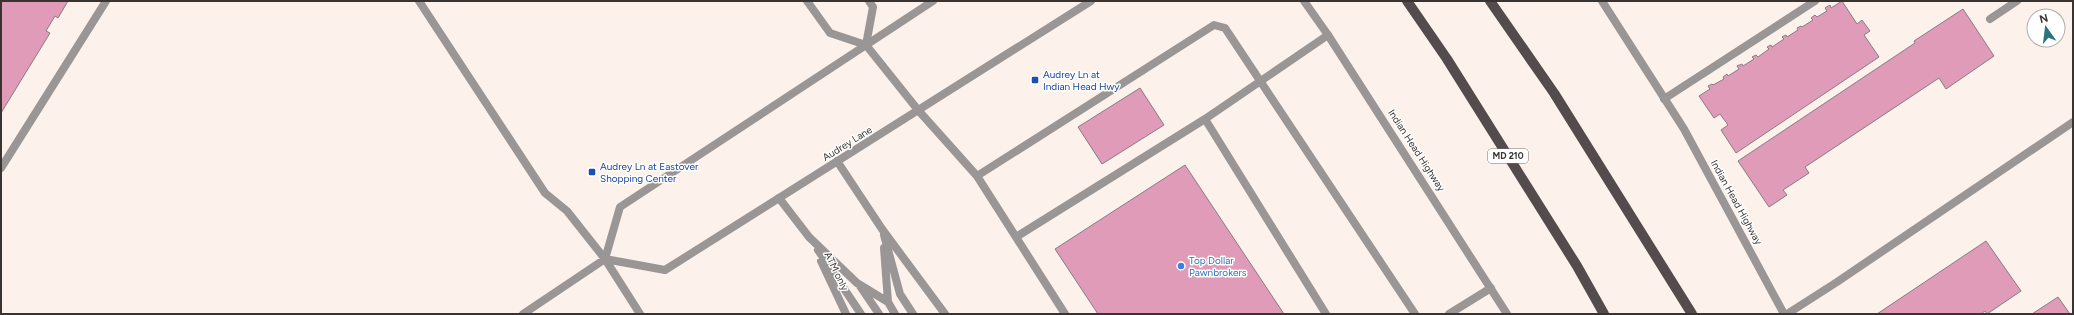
<svg xmlns="http://www.w3.org/2000/svg" width="2074" height="315" viewBox="0 0 2074 315" font-family="Figtree,sans-serif">
  <rect width="100%" height="100%" fill="#fcf1eb"/>
  <!-- building -->
  <path fill="#e09bb9" stroke="#887d81" d="M 1,1 L 68,1 L 58,18 L 55,16 L 46,31 L 50,33 L 1,113 Z
    M 1842,1 L 1857,24 L 1862,20 L 1870,31 L 1864,35 L 1879,57 L 1736,153 L 1721,130 L 1728,125 L 1720,114 L 1714,118 L 1699,96 L 1710,89 L 1708,86 L 1712,84 L 1713,85 L 1724,79 L 1723,77 L 1727,74 L 1728,76 L 1739,69 L 1737,66 L 1742,64 L 1743,66 L 1754,59 L 1752,57 L 1756,55 L 1758,57 L 1769,49 L 1767,47 L 1771,45 L 1772,47 L 1784,39 L 1782,37 L 1786,35 L 1787,37 L 1798,30 L 1797,28 L 1801,26 L 1802,27 L 1813,20 L 1811,18 L 1815,15 L 1817,17 L 1827,11 L 1825,8 L 1830,5 L 1831,8 Z
    M 1963,9 L 1994,56 L 1946,89 L 1939,78 L 1805,167 L 1809,173 L 1783,190 L 1787,195 L 1769,207 L 1738,161 L 1915,43 L 1914,41 Z
    M 1140,88 L 1164,125 L 1102,164 L 1078,127 Z
    M 1185,165 L 1284,314 L 1098,314 L 1055,249 Z
    M 1986,241 L 2021,291 L 1987,314 L 1985,311 L 1981,314 L 1877,314 Z
    M 2058,297 L 2070,314 L 2032,314 Z"/>
  <g fill="none" stroke-linecap="round" stroke-linejoin="round">
    <!-- service -->
    <path stroke="#9b9696" stroke-width="8" d="M 419,1 L 545,193 L 567,211 L 605,259 L 523,314
      M 807,1 L 830,33 L 866,45 L 918,110 L 977,176 L 1065,314
      M 1990,19 L 2017,1
      M 866,45 L 873,7 L 869,1
      M 1664,99 L 1815,1
      M 1205,119 L 1328,35
      M 837,161 L 882,229 L 945,314
      M 1,168 L 106,1
      M 977,176 L 1214,25 L 1225,28 L 1415,314
      M 779,198 L 809,237 L 857,283 L 888,302 L 895,314
      M 884,235 L 900,294 L 913,314
      M 1016,237 L 1205,119 L 1326,314
      M 884,248 L 888,302
      M 818,250 L 861,314
      M 821,261 L 846,314
      M 860,286 L 879,314
      M 1449,314 L 1491,288
      M 1787,314 L 1837,282 L 2073,122"/>
    <!-- minor -->
    <path stroke="#9b9696" stroke-width="8" d="M 1304,1 L 1328,35 L 1507,314
      M 1602,1 L 1684,129 L 1784,314
      M 605,259 L 665,270 L 1091,1
      M 640,314 L 605,259 L 620,207 L 933,1"/>
    <!-- primary -->
    <path stroke="#544b4c" stroke-width="10" d="M 1407,1 L 1447,59 L 1577,266 L 1604,314
      M 1490,1 L 1554,93 L 1692,314"/>
  </g>
  <!-- markers -->
  <g fill="#1a4fb4" stroke="#fff" stroke-width="1.5">
    <rect x="1031" y="76" width="8" height="8" rx="2"/>
    <rect x="588" y="168" width="8" height="8" rx="2"/>
  </g>
  <circle fill="#3f7fe0" stroke="#fff" stroke-width="1.5" cx="1181" cy="266" r="4"/>
  <g text-anchor="middle" stroke-width="3" stroke-linejoin="round" paint-order="stroke">
    <!-- shield labels -->
    <rect fill="#fff" stroke="#747170" stroke-width="1" x="1488" y="149" width="40" height="14" rx="3"/>
    <g font-size="9" font-weight="bold" fill="#393432">
      <text x="1508" y="159">MD 210</text>
    </g>
    <!-- transit labels -->
    <g font-size="10" fill="#164399" stroke="#fff" text-anchor="start">
      <text x="1043" y="78">Audrey Ln at<tspan x="1043" dy="12">Indian Head Hwy</tspan></text>
      <text x="600" y="170">Audrey Ln at Eastover<tspan x="600" dy="12">Shopping Center</tspan></text>
    </g>
    <!-- street labels -->
    <g font-size="10" fill="#393432" stroke="#fff">
      <text transform="translate(847 143) rotate(-32)" y="4">Audrey Lane</text>
      <text transform="translate(1417 150) rotate(57)" y="4">Indian Head Highway</text>
      <text transform="translate(1737 202) rotate(61)" y="4">Indian Head Highway</text>
      <text transform="translate(837 271) rotate(64)" y="4">ATM only</text>
    </g>
    <!-- shop labels -->
    <g font-size="10" fill="#366cbe" stroke="#fff" text-anchor="start">
      <text x="1189" y="264">Top Dollar<tspan x="1189" dy="12">Pawnbrokers</tspan></text>
    </g>
  </g>
  <!-- border -->
  <rect width="2074" height="315" fill="none" stroke="#393432" stroke-width="4"/>
  <!-- north arrow -->
  <g transform="translate(2046 28) rotate(346)"><circle r="19" fill="#ffffff" stroke="#b0aead"/>
  <path d="M0-3L7 15L0 10L-7 15Z" fill="#2b737d"/>
  <text y="-6" font-size="11" font-weight="bold" text-anchor="middle" fill="#393432">N</text>
  </g>
</svg>
